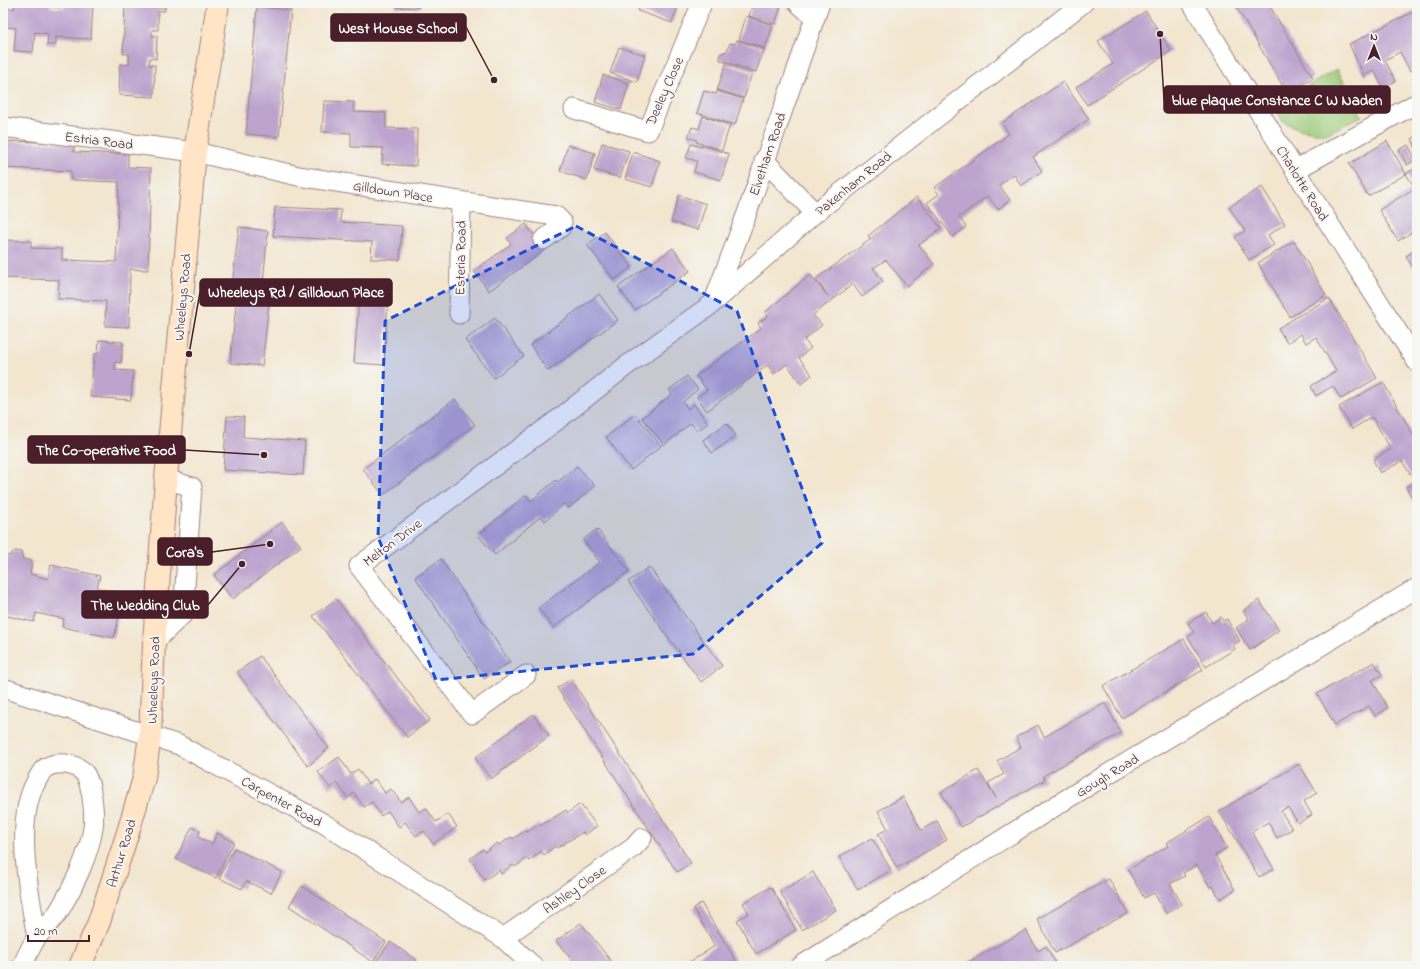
<svg xmlns="http://www.w3.org/2000/svg" width="1420" height="969" viewBox="0 0 1420 969" font-family="'Indie Flower',sans-serif">
  <rect width="100%" height="100%" fill="#f6f6f2"/>
  <filter id="ink" filterUnits="userSpaceOnUse"><feTurbulence type="fractalNoise" baseFrequency=".025" numOctaves="2"/><feDisplacementMap in="SourceGraphic" scale="8" xChannelSelector="R" yChannelSelector="G"/><feConvolveMatrix kernelMatrix="1 2 1 2 8 2 1 2 1" color-interpolation-filters="sRGB"/></filter>
  <filter id="wash" filterUnits="userSpaceOnUse"><feTurbulence type="fractalNoise" baseFrequency=".012" numOctaves="4" result="noise"/><feDisplacementMap in="SourceGraphic" scale="16" xChannelSelector="R" yChannelSelector="G"/><feGaussianBlur stdDeviation="0.9" result="paint"/><feColorMatrix in="noise" values="0 0 0 0 0 0 0 0 0 0 0 0 0 0 0 0 0 1.4 0 .05"/><feComposite in="paint" operator="in"/></filter>
  <g filter="url(#wash)">
    <rect width="100%" height="100%" fill="#f2e6cf"/>
    <!-- green -->
    <path fill="#9fcc7a" stroke="#747652" d="M 1337,69 L 1362,116 L 1326,134 L 1299,129 L 1282,121 L 1275,105 Z"/>
    <g id="blocks">
      <!-- building -->
      <path fill="#bca4ce" d="M 14,3 L 51,3 L 50,7 L 64,8 L 65,3 L 93,5 L 91,39 L 56,37 L 56,45 L 47,45 L 48,34 L 35,32 L 33,52 L 14,51 L 16,28 L 3,27 L 3,8 L 14,9 Z
        M 125,3 L 165,3 L 165,11 L 158,11 L 158,30 L 152,30 L 152,36 L 157,36 L 156,59 L 150,58 L 149,65 L 155,65 L 154,97 L 119,95 L 120,64 L 129,65 L 129,54 L 123,54 Z
        M 396,3 L 419,3 L 419,8 L 396,7 Z
        M 640,3 L 679,3 L 672,23 L 638,11 Z
        M 753,3 L 782,3 L 775,24 L 749,16 Z
        M 1234,3 L 1268,3 L 1313,78 L 1287,93 Z
        M 257,7 L 291,10 L 279,137 L 246,134 Z
        M 1417,10 L 1417,45 L 1415,46 L 1417,50 L 1417,68 L 1410,71 L 1400,52 L 1385,60 L 1396,81 L 1383,88 L 1374,70 L 1364,76 L 1349,44 Z
        M 1146,11 L 1171,51 L 1087,105 L 1076,87 L 1113,64 L 1098,41 Z
        M 746,16 L 773,25 L 765,48 L 739,40 Z
        M 737,40 L 764,49 L 756,72 L 720,60 L 720,54 L 727,51 L 730,43 L 735,44 Z
        M 619,47 L 645,55 L 637,82 L 610,73 Z
        M 726,64 L 752,73 L 744,98 L 717,90 Z
        M 603,75 L 629,83 L 621,110 L 595,102 Z
        M 1063,82 L 1089,119 L 1033,157 L 1042,171 L 1021,186 L 1014,174 L 999,185 L 1010,200 L 998,209 L 988,196 L 959,217 L 966,227 L 953,237 L 927,203 L 939,194 L 934,188 L 1009,134 L 1002,123 Z
        M 704,91 L 716,94 L 717,91 L 743,99 L 735,125 L 697,113 Z
        M 324,101 L 354,102 L 353,112 L 386,113 L 386,128 L 417,129 L 416,166 L 382,164 L 383,148 L 351,147 L 351,133 L 322,132 Z
        M 703,116 L 730,125 L 722,150 L 696,142 L 697,140 L 688,137 L 692,127 L 699,129 Z
        M 1417,136 L 1417,149 L 1412,139 Z
        M 3,141 L 74,143 L 74,152 L 128,154 L 128,167 L 151,168 L 148,270 L 130,269 L 129,327 L 105,326 L 106,301 L 58,299 L 59,280 L 3,278 L 3,240 L 31,241 L 31,248 L 62,249 L 62,260 L 116,262 L 119,182 L 71,180 L 71,171 L 3,168 Z
        M 1387,141 L 1406,174 L 1417,167 L 1417,187 L 1415,188 L 1417,191 L 1417,229 L 1398,241 L 1379,210 L 1415,188 L 1406,174 L 1368,196 L 1349,164 Z
        M 602,143 L 629,151 L 620,178 L 594,170 Z
        M 691,144 L 702,147 L 702,145 L 729,154 L 721,180 L 694,172 L 697,161 L 686,158 Z
        M 568,145 L 595,153 L 587,180 L 560,171 Z
        M 1408,145 L 1416,160 L 1407,165 L 1399,150 Z
        M 633,152 L 660,161 L 652,187 L 625,179 Z
        M 1262,187 L 1285,224 L 1268,235 L 1274,245 L 1249,260 L 1235,237 L 1245,231 L 1229,207 Z
        M 679,195 L 706,204 L 698,230 L 671,222 Z
        M 917,197 L 941,228 L 919,245 L 934,264 L 907,286 L 886,260 L 873,268 L 883,281 L 862,297 L 853,284 L 813,315 L 822,325 L 804,340 L 811,348 L 799,358 L 812,375 L 801,384 L 787,364 L 774,374 L 768,365 L 707,411 L 697,397 L 707,390 L 696,376 L 761,328 L 758,323 L 768,316 L 764,313 L 810,275 L 828,296 L 816,279 L 871,239 L 868,236 Z
        M 275,207 L 341,210 L 340,222 L 402,226 L 400,260 L 371,259 L 372,242 L 273,236 Z
        M 526,224 L 545,250 L 489,291 L 474,271 L 511,244 L 507,238 Z
        M 239,227 L 268,231 L 262,293 L 270,294 L 262,366 L 230,363 L 237,295 L 231,295 Z
        M 605,232 L 632,267 L 614,280 L 587,245 Z
        M 1294,241 L 1326,295 L 1290,317 L 1258,263 Z
        M 673,248 L 690,271 L 635,310 L 618,287 Z
        M 1417,249 L 1417,274 L 1406,256 Z
        M 599,294 L 618,320 L 548,371 L 530,345 Z
        M 359,298 L 388,300 L 384,365 L 354,363 Z
        M 1329,298 L 1377,378 L 1341,399 L 1333,386 L 1316,396 L 1311,386 L 1336,371 L 1316,337 L 1306,343 L 1301,334 L 1287,343 L 1278,328 Z
        M 495,318 L 524,356 L 494,378 L 465,340 Z
        M 99,340 L 123,342 L 121,363 L 115,362 L 115,370 L 133,371 L 131,400 L 90,397 L 94,354 L 98,354 Z
        M 687,376 L 698,389 L 683,402 L 688,409 L 694,404 L 708,423 L 697,431 L 691,423 L 664,445 L 642,418 L 672,394 L 669,390 Z
        M 1383,382 L 1417,442 L 1417,469 L 1410,474 L 1402,461 L 1380,473 L 1373,460 L 1391,449 L 1372,417 L 1352,429 L 1339,407 Z
        M 455,399 L 475,425 L 383,495 L 363,469 Z
        M 635,414 L 661,446 L 631,470 L 606,437 Z
        M 227,416 L 244,417 L 243,437 L 305,441 L 303,475 L 223,470 Z
        M 727,423 L 736,436 L 712,453 L 703,440 Z
        M 577,466 L 595,486 L 569,508 L 565,503 L 545,521 L 541,516 L 495,555 L 478,535 L 526,495 L 531,501 L 556,480 L 558,482 Z
        M 1417,481 L 1417,508 L 1406,487 Z
        M 282,522 L 301,546 L 233,599 L 214,575 Z
        M 597,529 L 629,571 L 553,628 L 538,608 L 600,562 L 583,540 Z
        M 15,551 L 21,552 L 23,559 L 32,561 L 30,574 L 48,579 L 51,565 L 100,576 L 97,588 L 124,594 L 114,638 L 62,627 L 64,619 L 36,613 L 34,622 L 3,615 L 3,555 L 9,556 Z
        M 441,559 L 510,662 L 484,679 L 415,577 Z
        M 649,567 L 722,666 L 701,682 L 628,582 Z
        M 336,599 L 430,720 L 407,737 L 313,616 Z
        M 1259,600 L 1279,630 L 1250,650 L 1236,628 L 1249,619 L 1243,611 Z
        M 1206,612 L 1212,623 L 1221,617 L 1223,621 L 1227,619 L 1240,641 L 1233,645 L 1235,649 L 1206,667 L 1188,637 L 1194,633 L 1188,623 Z
        M 1184,639 L 1203,670 L 1122,718 L 1103,686 Z
        M 260,656 L 329,748 L 308,766 L 237,672 Z
        M 1374,662 L 1382,675 L 1372,680 L 1388,708 L 1375,716 L 1369,706 L 1335,725 L 1317,694 Z
        M 571,679 L 691,863 L 677,872 L 557,688 Z
        M 1105,703 L 1121,733 L 1043,776 L 1045,780 L 961,827 L 941,792 L 978,770 L 996,798 L 988,783 L 1004,774 L 997,761 L 1021,747 L 1016,737 L 1038,725 L 1044,737 Z
        M 533,714 L 549,736 L 491,779 L 475,758 Z
        M 339,757 L 351,774 L 358,769 L 368,784 L 375,779 L 385,793 L 391,789 L 401,802 L 409,797 L 419,812 L 426,808 L 436,822 L 448,814 L 457,827 L 433,844 L 424,831 L 416,836 L 405,822 L 399,827 L 388,811 L 381,816 L 372,802 L 364,807 L 354,793 L 348,798 L 337,783 L 330,788 L 318,772 Z
        M 1299,764 L 1317,793 L 1304,801 L 1312,815 L 1298,823 L 1288,807 L 1281,811 L 1292,829 L 1277,838 L 1268,822 L 1252,832 L 1274,869 L 1259,877 L 1219,811 Z
        M 903,797 L 921,830 L 937,821 L 947,840 L 897,868 L 878,834 L 888,829 L 878,811 Z
        M 580,804 L 597,826 L 585,835 L 583,832 L 557,848 L 555,846 L 544,855 L 541,851 L 529,861 L 527,858 L 515,867 L 513,865 L 501,874 L 499,870 L 485,880 L 470,859 L 483,849 L 485,852 L 497,843 L 499,845 L 511,837 L 513,839 L 526,830 L 527,832 L 539,824 L 540,826 L 566,810 L 568,813 Z
        M 1209,817 L 1227,848 L 1215,855 L 1235,890 L 1220,899 L 1213,886 L 1210,887 L 1197,865 L 1183,873 L 1185,876 L 1170,884 L 1182,904 L 1166,914 L 1154,893 L 1144,898 L 1128,870 L 1168,846 L 1166,843 Z
        M 192,827 L 200,831 L 198,837 L 212,844 L 217,833 L 234,842 L 216,878 L 176,859 Z
        M 872,838 L 891,870 L 858,890 L 839,857 Z
        M 234,848 L 282,872 L 271,893 L 246,881 L 242,889 L 219,878 Z
        M 813,872 L 836,910 L 802,930 L 780,892 Z
        M 1109,879 L 1128,913 L 1055,953 L 1037,919 Z
        M 302,886 L 386,942 L 373,962 L 289,906 Z
        M 771,887 L 796,930 L 756,954 L 737,920 L 749,913 L 743,903 Z
        M 701,903 L 739,966 L 683,966 L 715,946 L 693,908 Z
        M 581,923 L 615,966 L 577,966 L 556,941 Z
        M 1026,930 L 1038,951 L 1046,946 L 1057,966 L 1041,966 L 1039,963 L 1035,966 L 961,966 Z
        M 390,942 L 417,960 L 413,966 L 373,966 Z"/>
    </g>
  </g>
  <g filter="url(#ink)">
    <use href="#blocks" fill-opacity="0" stroke="#9e827d" stroke-width="1"/>
    <g fill="none" stroke-linecap="round" stroke-linejoin="round">
      <!-- street casing -->
      <g stroke="#9e827d" stroke-width="21">
        <path id="street" d="M 798,3 L 815,18
          M 1192,3 L 1295,170 L 1417,362
          M 574,109 L 648,131 L 702,3
          M 3,127 L 195,152 L 298,176 L 556,216 L 562,222 L 561,227 L 543,240
          M 764,160 L 815,213
          M 1295,170 L 1417,103
          M 714,301 L 747,213 L 820,3
          M 459,314 L 461,202
          M 154,642 L 183,614 L 192,487 L 166,479
          M 526,675 L 472,714 L 359,566 L 556,421 L 626,366 L 712,304 L 815,213 L 1083,3
          M 3,688 L 179,745 L 323,823 L 503,938 L 533,966
          M 503,938 L 634,847 L 642,838
          M 22,966 C 27,956 31,946 37,937 C 44,928 53,920 59,911 C 73,888 89,855 93,828 C 95,815 92,785 85,774 C 77,763 55,760 44,769 C 41,772 38,778 36,782 C 14,821 29,895 37,937
          M 801,966 L 1073,795 L 1417,588"/>
      </g>
      <!-- secondary casing -->
      <g stroke="#9e827d" stroke-width="24">
        <path id="secondary" d="M 80,966 L 99,922 L 128,832 L 144,778 L 150,736 L 154,642 L 166,479 L 195,152 L 218,3"/>
      </g>
      <!-- street -->
      <use href="#street" stroke="#fff" stroke-width="19"/>
      <!-- secondary -->
      <use href="#secondary" stroke="#ffe4c6" stroke-width="22"/>
    </g>
  </g>
  <!-- marked area -->
  <path fill="#1d4ed8" fill-opacity="0.2" stroke="#1d4ed8" stroke-width="3" stroke-dasharray="8 5" stroke-linejoin="round" d="M 576,226 L 737,311 L 822,543 L 693,654 L 436,680 L 378,537 L 385,321 Z"/>
  <g text-anchor="middle" stroke-width="4" stroke-linejoin="round" paint-order="stroke">
    <!-- street labels -->
    <g font-size="14" fill="#4a1f2b" stroke="#f6f6f2">
      <text transform="translate(664 91) rotate(-66)" y="5">Deeley Close</text>
      <text transform="translate(99 140) rotate(7)" y="5">Estria Road</text>
      <text transform="translate(767 154) rotate(-71)" y="5">Elvetham Road</text>
      <text transform="translate(853 183) rotate(-39)" y="5">Pakenham Road</text>
      <text transform="translate(1303 183) rotate(58)" y="5">Charlotte Road</text>
      <text transform="translate(393 191) rotate(9)" y="5">Gilldown Place</text>
      <text transform="translate(460 258) rotate(-89)" y="5">Esteria Road</text>
      <text transform="translate(182 297) rotate(-85)" y="5">Wheeleys Road</text>
      <text transform="translate(392 542) rotate(-37)" y="5">Melton Drive</text>
      <text transform="translate(153 680) rotate(-88)" y="5">Wheeleys Road</text>
      <text transform="translate(1107 775) rotate(-31)" y="5">Gough Road</text>
      <text transform="translate(282 801) rotate(29)" y="5">Carpenter Road</text>
      <text transform="translate(121 853) rotate(-73)" y="5">Arthur Road</text>
      <text transform="translate(574 889) rotate(-35)" y="5">Ashley Close</text>
    </g>
  </g>
  <!-- callouts -->
  <path fill="none" stroke="#4a1f2b" stroke-width="1.5" d="M494 80L466 27M1160 34L1164 100M189 354L200 292M264 455L185 450M270 544L212 552M242 564L208 605"/>
  <g fill="#4a1f2b" stroke="#f6f6f2" stroke-width="1.5">
    <circle cx="494" cy="80" r="4"/>
    <circle cx="1160" cy="34" r="4"/>
    <circle cx="189" cy="354" r="4"/>
    <circle cx="264" cy="455" r="4"/>
    <circle cx="270" cy="544" r="4"/>
    <circle cx="242" cy="564" r="4"/>
  </g>
  <g fill="#4a1f2b" stroke="#4a1f2b" stroke-width="1.5">
    <rect x="331" y="14" width="135" height="27" rx="4"/>
    <rect x="1164" y="86" width="226" height="27" rx="4"/>
    <rect x="200" y="279" width="192" height="27" rx="4"/>
    <rect x="28" y="436" width="157" height="27" rx="4"/>
    <rect x="158" y="538" width="54" height="27" rx="4"/>
    <rect x="82" y="591" width="126" height="27" rx="4"/>
  </g>
  <g font-size="15" text-anchor="middle" font-weight="bold" fill="#fff">
    <text x="398" y="33">West House School</text>
    <text x="1277" y="105">blue plaque: Constance C W Naden</text>
    <text x="296" y="297">Wheeleys Rd / Gilldown Place</text>
    <text x="106" y="455">The Co-operative Food</text>
    <text x="185" y="557">Cora's</text>
    <text x="145" y="610">The Wedding Club</text>
  </g>
  <!-- margin -->
  <rect width="1420" height="969" fill="none" stroke="#f6f6f2" stroke-width="16"/>
  <!-- north arrow -->
  <g transform="translate(1374 46)" stroke="#f6f6f2" stroke-width="3" paint-order="stroke">
  <path d="M0-3L7 15L0 10L-7 15Z" fill="#4a1f2b"/>
  <text y="-6" font-size="11" font-weight="bold" text-anchor="middle" fill="#4a1f2b">N</text>
  </g>
  <!-- scale -->
  <path d="M28 935v6h61v-6" fill="none" stroke="#4a1f2b" stroke-width="2"/>
  <text x="34" y="935" font-size="12" fill="#4a1f2b" stroke="#f6f6f2" stroke-width="3" paint-order="stroke">20 m</text>
</svg>
